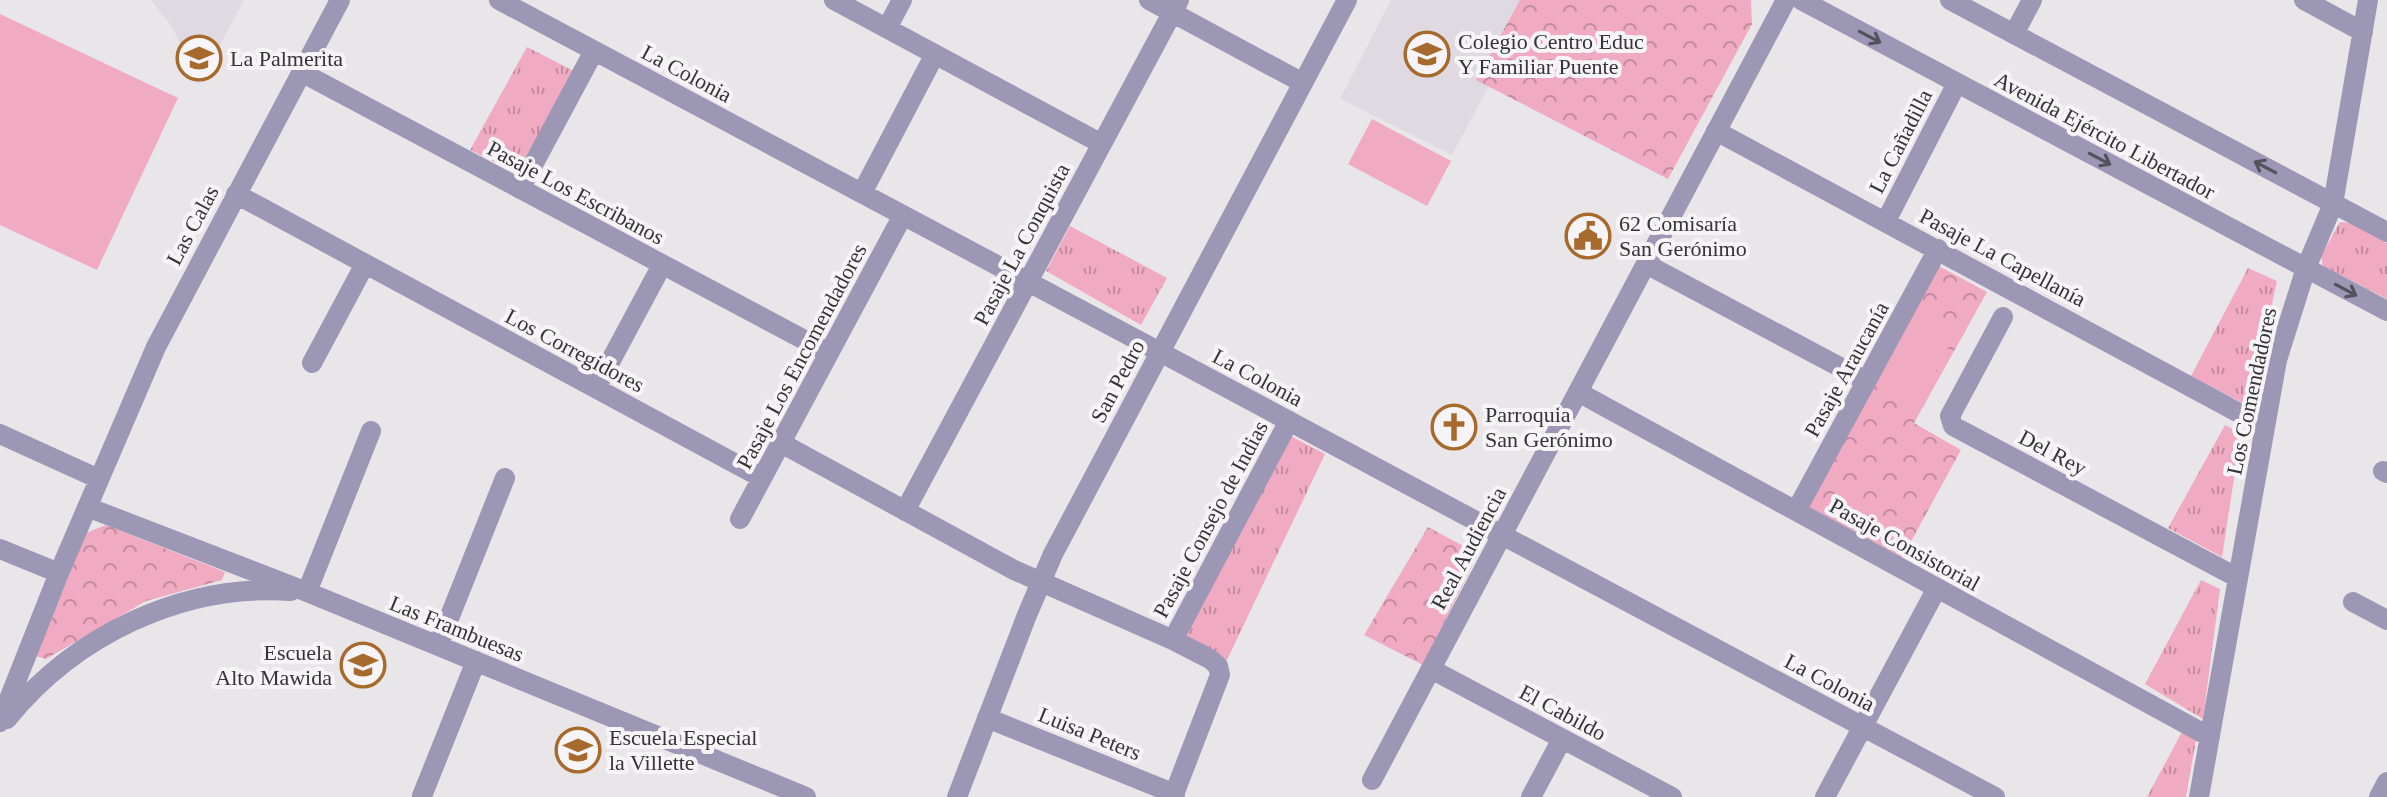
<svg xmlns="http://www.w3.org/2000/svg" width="2387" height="797" viewBox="0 0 2387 797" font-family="Georgia,serif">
  <defs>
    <pattern id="grass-tufts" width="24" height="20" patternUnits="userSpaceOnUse" patternTransform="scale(2)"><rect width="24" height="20" fill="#f0aac1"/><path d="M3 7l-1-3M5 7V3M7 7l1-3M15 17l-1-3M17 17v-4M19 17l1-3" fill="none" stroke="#c38b9e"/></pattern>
    <pattern id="park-crowns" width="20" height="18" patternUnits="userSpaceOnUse" patternTransform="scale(2)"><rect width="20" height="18" fill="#f0aac1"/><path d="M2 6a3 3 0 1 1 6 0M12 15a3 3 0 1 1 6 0" fill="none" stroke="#c38b9e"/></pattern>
  </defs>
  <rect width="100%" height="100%" fill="#e9e6ea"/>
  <!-- built -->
  <path fill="#dfd9e2" d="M 151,0 L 244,0 L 198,86 L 174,30 Z
    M 1391,0 L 1520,0 L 1477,79 L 1489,86 L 1452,155 L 1340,99 Z"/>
  <!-- grass -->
  <path fill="url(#grass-tufts)" d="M 527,47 L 574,71 L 517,173 L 470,150 Z
    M 2340,222 L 2350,223 L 2387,243 L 2387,299 L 2323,266 L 2321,256 Z
    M 1070,226 L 1167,278 L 1141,325 L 1046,271 Z
    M 2248,268 L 2277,281 L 2250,407 L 2191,376 Z
    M 2225,425 L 2241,433 L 2222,557 L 2168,528 Z
    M 1287,434 L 1325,454 L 1227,660 L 1181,637 Z
    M 2201,580 L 2220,589 L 2203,719 L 2145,684 Z
    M 2182,732 L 2196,740 L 2186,797 L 2147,797 Z"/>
  <!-- park -->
  <path fill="url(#park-crowns)" d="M 1520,0 L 1751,0 L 1752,24 L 1668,179 L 1476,80 Z
    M 1935,264 L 1987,292 L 1914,423 L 1961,450 L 1902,558 L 1802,503 Z
    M 106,525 L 225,572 L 222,580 L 146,601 L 46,659 L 36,656 L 86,533 Z
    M 1428,527 L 1478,554 L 1423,665 L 1364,635 Z"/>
  <!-- pitch -->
  <path fill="#f0aac1" d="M 0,14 L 178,98 L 97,270 L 0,225 Z
    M 1372,119 L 1451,161 L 1427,206 L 1348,164 Z
    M 1916,305 L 1959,328 L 1920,400 L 1877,377 Z"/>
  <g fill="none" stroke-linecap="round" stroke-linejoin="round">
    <!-- minor -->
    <path stroke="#9b97b4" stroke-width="20" d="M 499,0 L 1160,352
      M 834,0 L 1102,144
      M 1149,0 L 1303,83
      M 2304,0 L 2363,32
      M 887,28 L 902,0
      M 2014,34 L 2032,0
      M 301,72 L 829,353
      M 1716,131 L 2265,427
      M 520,189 L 594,51
      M 862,193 L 935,54
      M 236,194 L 762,478
      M 1886,221 L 1957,83
      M 1646,264 L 1866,381
      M 2003,317 L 1950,416 L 1953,426 L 2238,578
      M 312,363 L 365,264
      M 596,388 L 662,265
      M 1578,392 L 2210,737
      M 0,434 L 99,479
      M 781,443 L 1014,570 L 1173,640 L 1210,659 L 1218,666 L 1220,675 L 1173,797
      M 2383,471 L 2387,473
      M 87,507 L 307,592 L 806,797
      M 905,511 L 1179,0
      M 1796,511 L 1938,249
      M 740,519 L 903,215
      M 0,549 L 59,573
      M 307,592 L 371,431
      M 2353,602 L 2387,620
      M 1173,640 L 1289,421
      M 438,646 L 505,478
      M 1431,669 L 1672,797
      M 987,718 L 1175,794
      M 7,719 C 75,635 183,583 291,591
      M 0,722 L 59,573 L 156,347 L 340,0
      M 1372,780 L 1502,535 L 1995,797
      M 422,796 L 476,661
      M 1531,797 L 1562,739
      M 1825,797 L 1937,588
      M 2199,797 L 2277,360 L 2306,268 L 2333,204 L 2368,0
      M 2379,797 L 2387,782"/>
    <!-- tertiary -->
    <path stroke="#9b97b4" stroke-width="20" d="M 1801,0 L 2387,311
      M 1950,0 L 2387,232
      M 1160,352 L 1502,535 L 1786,0
      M 957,797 L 1027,615 L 1053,554 L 1347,0"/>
  </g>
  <!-- one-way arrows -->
  <defs><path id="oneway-shaft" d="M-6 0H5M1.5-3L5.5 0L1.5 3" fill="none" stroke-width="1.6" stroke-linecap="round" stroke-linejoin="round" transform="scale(2)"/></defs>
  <g stroke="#53515b">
    <use href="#oneway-shaft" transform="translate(1870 37) rotate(28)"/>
    <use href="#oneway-shaft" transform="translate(2100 159) rotate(28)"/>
    <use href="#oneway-shaft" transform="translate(2265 167) rotate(-152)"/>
    <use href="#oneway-shaft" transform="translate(2346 290) rotate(28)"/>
  </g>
  <!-- icons -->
  <defs>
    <g id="school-ring" transform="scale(2.3)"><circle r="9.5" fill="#f6f4f7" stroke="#a66a2c" stroke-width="1.5"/><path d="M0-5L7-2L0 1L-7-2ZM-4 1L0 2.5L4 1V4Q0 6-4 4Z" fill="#a66a2c"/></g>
    <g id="civic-ring" transform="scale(2.3)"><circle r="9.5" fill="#f6f4f7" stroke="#a66a2c" stroke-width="1.5"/><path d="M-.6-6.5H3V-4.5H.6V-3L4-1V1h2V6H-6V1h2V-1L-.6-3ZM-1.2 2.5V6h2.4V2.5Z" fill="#a66a2c"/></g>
    <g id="church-ring" transform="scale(2.3)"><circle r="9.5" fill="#f6f4f7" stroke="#a66a2c" stroke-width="1.5"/><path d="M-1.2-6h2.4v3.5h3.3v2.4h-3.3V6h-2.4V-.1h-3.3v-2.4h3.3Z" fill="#a66a2c"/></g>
  </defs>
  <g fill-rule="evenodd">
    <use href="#school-ring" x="1427" y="54"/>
    <use href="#school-ring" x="199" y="58"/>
    <use href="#civic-ring" x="1588" y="236"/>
    <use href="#church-ring" x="1454" y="427"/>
    <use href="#school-ring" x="363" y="665"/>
    <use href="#school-ring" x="578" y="750"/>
  </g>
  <g text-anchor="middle" stroke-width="8" stroke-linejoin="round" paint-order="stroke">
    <!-- poi labels -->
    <g font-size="22" fill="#343335" stroke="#f6f4f7" text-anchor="start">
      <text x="1458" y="49">Colegio Centro Educ<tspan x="1458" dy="25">Y Familiar Puente</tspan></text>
      <text x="230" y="66">La Palmerita</text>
      <text x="1619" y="231">62 Comisaría<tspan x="1619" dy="25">San Gerónimo</tspan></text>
      <text x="1485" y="422">Parroquia<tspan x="1485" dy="25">San Gerónimo</tspan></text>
      <text x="332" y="660" text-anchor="end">Escuela<tspan x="332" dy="25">Alto Mawida</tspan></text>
      <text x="609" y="745">Escuela Especial<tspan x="609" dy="25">la Villette</tspan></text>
    </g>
    <!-- street labels -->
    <g font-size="22" fill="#343335" stroke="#f6f4f7">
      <text transform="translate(687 73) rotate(28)" y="8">La Colonia</text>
      <text transform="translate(2105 135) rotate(28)" y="8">Avenida Ejército Libertador</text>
      <text transform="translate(1900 141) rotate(-63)" y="8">La Cañadilla</text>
      <text transform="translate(576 192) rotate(28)" y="8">Pasaje Los Escribanos</text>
      <text transform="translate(192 225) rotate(-62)" y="8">Las Calas</text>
      <text transform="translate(1021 244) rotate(-62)" y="8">Pasaje La Conquista</text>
      <text transform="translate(2003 257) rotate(28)" y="8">Pasaje La Capellanía</text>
      <text transform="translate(575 350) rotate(28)" y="8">Los Corregidores</text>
      <text transform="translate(801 356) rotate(-62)" y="8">Pasaje Los Encomendadores</text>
      <text transform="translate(1846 369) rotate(-61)" y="8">Pasaje Araucanía</text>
      <text transform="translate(1258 377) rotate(28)" y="8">La Colonia</text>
      <text transform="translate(1117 381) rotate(-62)" y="8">San Pedro</text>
      <text transform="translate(2251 391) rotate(-78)" y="8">Los Comendadores</text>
      <text transform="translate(2053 452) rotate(28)" y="8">Del Rey</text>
      <text transform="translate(1210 519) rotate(-62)" y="8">Pasaje Consejo de Indias</text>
      <text transform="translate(1905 544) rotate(29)" y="8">Pasaje Consistorial</text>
      <text transform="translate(1468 548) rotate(-62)" y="8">Real Audiencia</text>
      <text transform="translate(457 628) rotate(22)" y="8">Las Frambuesas</text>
      <text transform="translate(1830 682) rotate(28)" y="8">La Colonia</text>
      <text transform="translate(1563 712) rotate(28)" y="8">El Cabildo</text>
      <text transform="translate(1090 733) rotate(22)" y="8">Luisa Peters</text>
    </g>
  </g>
</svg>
